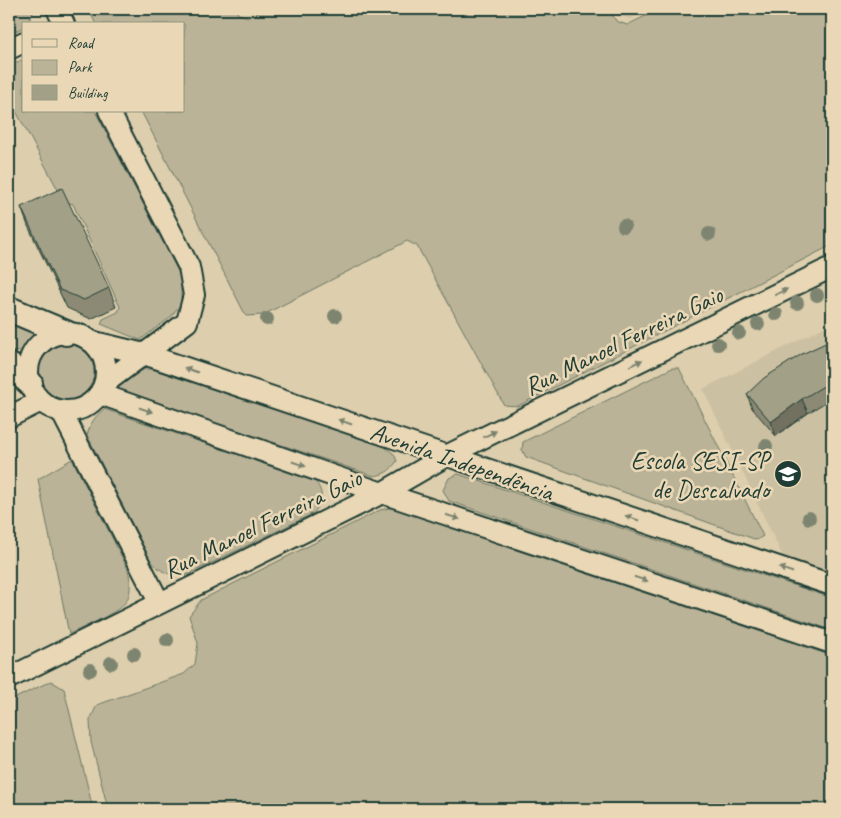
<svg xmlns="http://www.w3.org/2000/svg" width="841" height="818" viewBox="0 0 841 818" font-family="Caveat,sans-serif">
  <rect width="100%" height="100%" fill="#ddcead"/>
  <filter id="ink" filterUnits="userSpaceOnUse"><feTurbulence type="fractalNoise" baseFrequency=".02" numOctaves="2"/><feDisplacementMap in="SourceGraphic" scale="10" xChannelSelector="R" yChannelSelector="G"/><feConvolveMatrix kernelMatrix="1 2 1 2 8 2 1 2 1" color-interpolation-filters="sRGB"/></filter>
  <g filter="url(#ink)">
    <!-- built -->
    <path fill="#ccc0a2" d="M 614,9 L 649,9 L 630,19 L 618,15 Z
      M 832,323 L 832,573 L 784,559 L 703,389 Z"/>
    <!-- green -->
    <path fill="#bab397" stroke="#6c7866" d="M 9,9 L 35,9 L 27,24 L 24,24 L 24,27 L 9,34 Z
      M 88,9 L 236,9 L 238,14 L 249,17 L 264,9 L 609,9 L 616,21 L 627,25 L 660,9 L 832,9 L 832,245 L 518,406 L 504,405 L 417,246 L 407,241 L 263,315 L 246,316 L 141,111 L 184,111 L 184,24 L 96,24 Z
      M 24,59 L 24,111 L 95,111 L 181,277 L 181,303 L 171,317 L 140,340 L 101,324 L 103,319 L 118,312 L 120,307 L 73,204 L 64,201 L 9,98 L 9,66 Z
      M 9,318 L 35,331 C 30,342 22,356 9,351 Z
      M38 372a28 28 0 1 1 56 0a28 28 0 1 1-56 0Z
      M 672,368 L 679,368 L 763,536 L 757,540 L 526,457 L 522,450 L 523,442 Z
      M 145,369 L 152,369 L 385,447 L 394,454 L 397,461 C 390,471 386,474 374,476 L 118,390 L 116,386 L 119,383 Z
      M 104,409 L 315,481 C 325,494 322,501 314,513 L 185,576 C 168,575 162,573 151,561 L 87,435 C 91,423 94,417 104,409 Z
      M 72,459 L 128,569 C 130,579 132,590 127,600 C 122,611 82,628 69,634 L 38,479 Z
      M 458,474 L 832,598 L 832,630 L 449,501 L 443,490 L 449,478 Z
      M 394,507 L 409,511 L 832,656 L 832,809 L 108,809 L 91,742 L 90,720 L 97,705 L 184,674 L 195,664 L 198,643 L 189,616 L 201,600 L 380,510 Z
      M 51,681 L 64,689 L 93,809 L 9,809 L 9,701 Z"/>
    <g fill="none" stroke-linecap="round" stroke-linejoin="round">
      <!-- minor casing -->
      <g stroke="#1f3d34" stroke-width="24">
        <path id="minor" d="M 57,9 L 64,24
          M 9,49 L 24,42
          M28 372a39 39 0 1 1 78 0a39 39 0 1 1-78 0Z
          M 90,341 L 144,354 L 832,585
          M 105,383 L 187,322 L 194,295 L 189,267 L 109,111
          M 100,394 L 382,493 L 832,643
          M 61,411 L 159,602
          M 9,417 L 41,401
          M 9,678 L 382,493 L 446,456 L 832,267"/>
      </g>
      <!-- tertiary casing -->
      <g stroke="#1f3d34" stroke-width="28">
        <path id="tertiary" d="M 9,309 L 66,333
          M 9,365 L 30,383"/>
      </g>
      <!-- minor -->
      <use href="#minor" stroke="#e9d7b5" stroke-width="20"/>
      <!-- tertiary -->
      <use href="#tertiary" stroke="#e9d7b5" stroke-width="24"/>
    </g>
    <!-- trees -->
    <g fill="#7d8570">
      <circle cx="624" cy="226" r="7"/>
      <circle cx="709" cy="234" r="7"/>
      <circle cx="817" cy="295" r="7"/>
      <circle cx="797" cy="303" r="7"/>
      <circle cx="776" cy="314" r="7"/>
      <circle cx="335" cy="316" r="7"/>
      <circle cx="267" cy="319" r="7"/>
      <circle cx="758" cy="324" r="7"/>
      <circle cx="739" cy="333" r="7"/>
      <circle cx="718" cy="344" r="7"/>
      <circle cx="766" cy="446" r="7"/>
      <circle cx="809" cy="518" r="7"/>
      <circle cx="167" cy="640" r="7"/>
      <circle cx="134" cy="654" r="7"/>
      <circle cx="111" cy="663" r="7"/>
      <circle cx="90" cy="670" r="7"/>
    </g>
    <!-- wall -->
    <path fill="#8c8a75" stroke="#1f3d34" d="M 21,207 L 109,288 L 116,307 L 91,319 L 67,308 L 28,226 Z
      M 832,340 L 832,398 L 808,413 L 776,436 L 752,408 L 747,394 Z"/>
    <!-- shaded-wall -->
    <path fill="#72705f" stroke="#1f3d34" d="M 802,399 L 808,413 L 776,436 L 771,422 Z"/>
    <!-- building -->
    <path fill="#a3a088" stroke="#1f3d34" d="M 62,188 L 109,288 L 84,300 L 60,290 L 21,207 Z
      M 832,340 L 832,381 L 802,399 L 771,422 L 747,394 L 764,378 L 802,354 Z"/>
    <!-- one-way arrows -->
    <defs><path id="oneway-solid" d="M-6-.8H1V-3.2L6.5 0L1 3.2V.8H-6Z" transform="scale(1.25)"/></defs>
    <g fill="#7a826e">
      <use href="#oneway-solid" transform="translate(781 292) rotate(-26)"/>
      <use href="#oneway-solid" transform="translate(636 363) rotate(-26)"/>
      <use href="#oneway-solid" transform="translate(191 370) rotate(-161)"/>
      <use href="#oneway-solid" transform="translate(146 410) rotate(19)"/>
      <use href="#oneway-solid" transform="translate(345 422) rotate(-161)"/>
      <use href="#oneway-solid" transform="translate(490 434) rotate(-26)"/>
      <use href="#oneway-solid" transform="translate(299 464) rotate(19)"/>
      <use href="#oneway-solid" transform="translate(453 517) rotate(18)"/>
      <use href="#oneway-solid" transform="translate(632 518) rotate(-161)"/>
      <use href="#oneway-solid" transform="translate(786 570) rotate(-161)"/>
      <use href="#oneway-solid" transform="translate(641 579) rotate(18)"/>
    </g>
  </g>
  <!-- icons -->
  <defs>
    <g id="school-disc" transform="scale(1.4375)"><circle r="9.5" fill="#1f3d34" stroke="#e9d7b5"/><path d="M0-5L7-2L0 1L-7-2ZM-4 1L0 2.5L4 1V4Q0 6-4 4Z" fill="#fff"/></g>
  </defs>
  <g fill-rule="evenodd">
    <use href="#school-disc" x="788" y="474"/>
  </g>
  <g text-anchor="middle" stroke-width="5" stroke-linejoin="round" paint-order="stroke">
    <!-- street labels -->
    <g font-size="25" fill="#1f3d34" stroke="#e9d7b5">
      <text transform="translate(623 340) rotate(-26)" y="9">Rua Manoel Ferreira Gaio</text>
      <text transform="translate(462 461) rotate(19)" y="9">Avenida Independência</text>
      <text transform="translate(262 523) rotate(-26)" y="9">Rua Manoel Ferreira Gaio</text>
    </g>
    <!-- poi labels -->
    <g font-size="25" fill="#1f3d34" stroke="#e9d7b5" text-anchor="end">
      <text x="769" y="469">Escola SESI-SP<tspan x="769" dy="29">de Descalvado</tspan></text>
    </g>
  </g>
  <!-- margin -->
  <rect width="841" height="818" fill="none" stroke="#e9d7b5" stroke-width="30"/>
  <rect x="15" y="15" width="811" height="788" fill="none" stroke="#1f3d34" stroke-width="2" filter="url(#ink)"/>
  <!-- legend -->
  <rect x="22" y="22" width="162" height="90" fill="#e9d7b5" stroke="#989981"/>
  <rect x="32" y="39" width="25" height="8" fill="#e9d7b5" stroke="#989981"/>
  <text x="68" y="48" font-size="15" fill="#1f3d34">Road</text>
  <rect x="32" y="60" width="25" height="15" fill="#bab397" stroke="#989981"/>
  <text x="68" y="72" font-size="15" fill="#1f3d34">Park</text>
  <rect x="32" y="85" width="25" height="15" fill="#a3a088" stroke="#989981"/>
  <text x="68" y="98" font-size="15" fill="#1f3d34">Building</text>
</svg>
